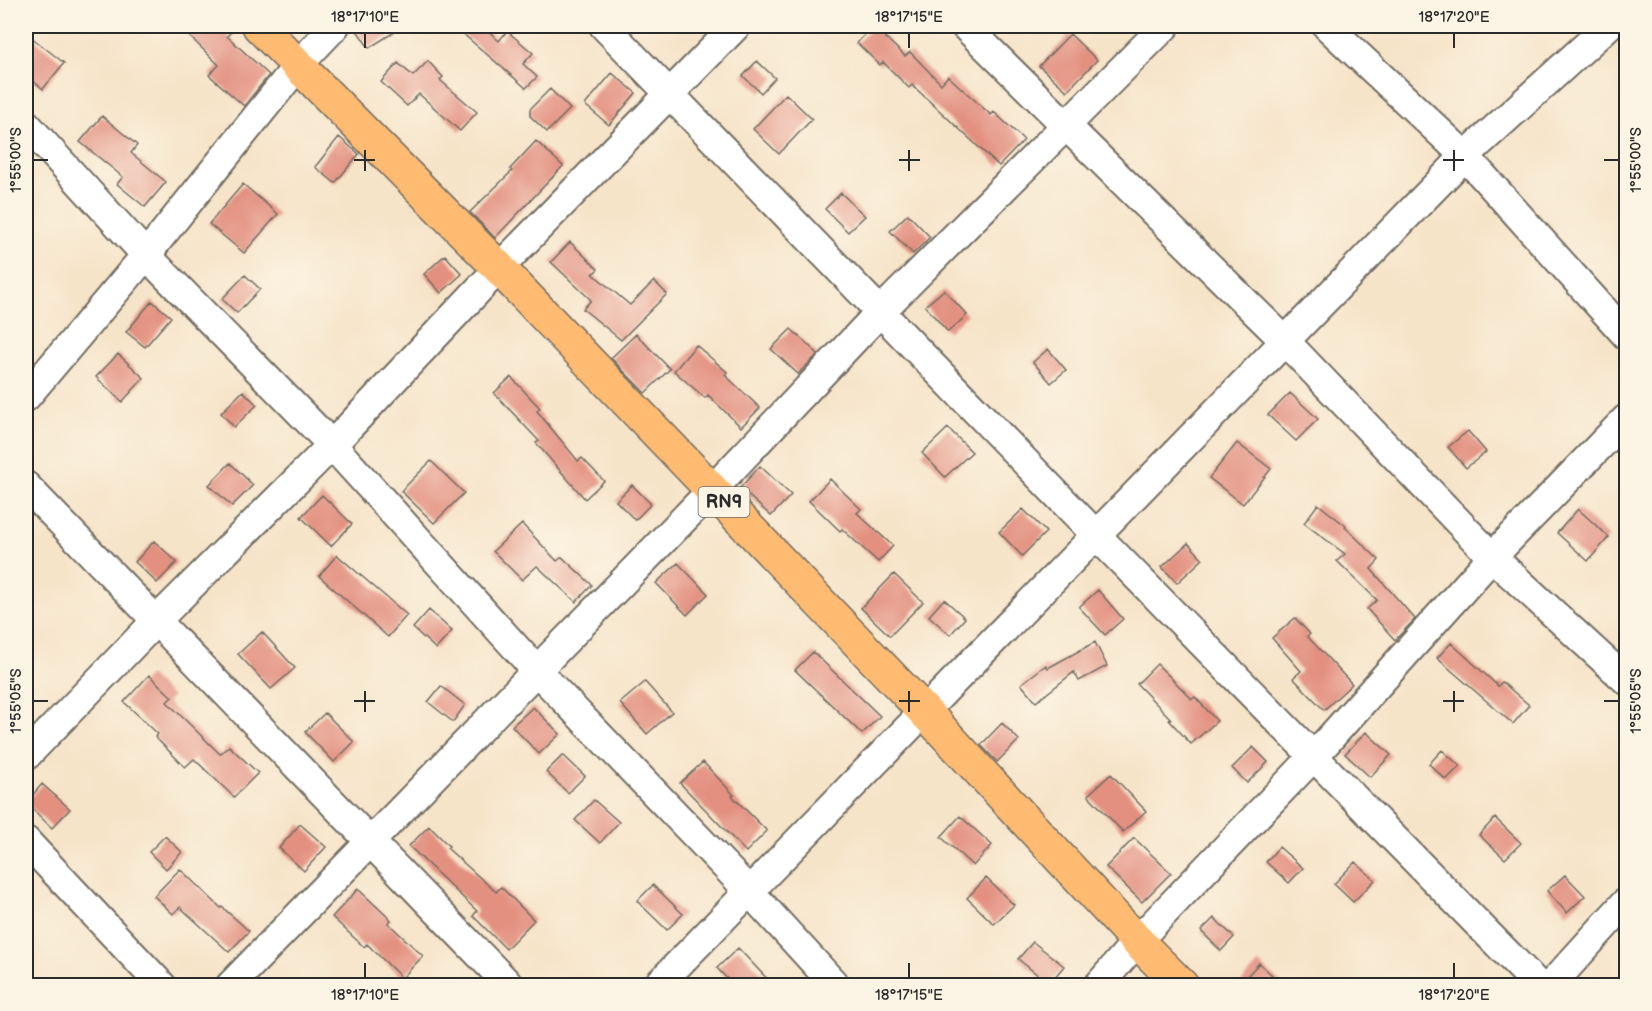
<svg xmlns="http://www.w3.org/2000/svg" width="1652" height="1011" viewBox="0 0 1652 1011" font-family="'Balsamiq Sans',sans-serif">
  <rect width="100%" height="100%" fill="#fcf5e5"/>
  <filter id="ink" filterUnits="userSpaceOnUse"><feTurbulence type="fractalNoise" baseFrequency=".0167" numOctaves="2"/><feDisplacementMap in="SourceGraphic" scale="12" xChannelSelector="R" yChannelSelector="G"/><feConvolveMatrix kernelMatrix="1 2 1 2 8 2 1 2 1" color-interpolation-filters="sRGB"/></filter>
  <filter id="wash" filterUnits="userSpaceOnUse"><feTurbulence type="fractalNoise" baseFrequency=".008" numOctaves="4" result="noise"/><feDisplacementMap in="SourceGraphic" scale="24" xChannelSelector="R" yChannelSelector="G"/><feGaussianBlur stdDeviation="1.35" result="paint"/><feColorMatrix in="noise" values="0 0 0 0 0 0 0 0 0 0 0 0 0 0 0 0 0 1.4 0 .05"/><feComposite in="paint" operator="in"/></filter>
  <g filter="url(#wash)">
    <rect width="100%" height="100%" fill="#f6e4c9"/>
    <g id="blocks">
      <!-- building -->
      <path fill="#e39080" d="M 179,26 L 238,26 L 227,36 L 269,75 L 244,106 L 209,75 L 219,65 Z
        M 354,26 L 404,26 L 369,48 Z
        M 454,26 L 483,26 L 499,41 L 507,31 L 533,53 L 523,64 L 537,77 L 526,88 Z
        M 873,26 L 905,56 L 910,52 L 941,84 L 948,76 L 991,115 L 994,112 L 1024,140 L 999,166 L 912,85 L 909,88 L 883,62 L 880,65 L 857,43 Z
        M 26,33 L 64,63 L 43,89 L 26,75 Z
        M 1070,34 L 1097,60 L 1067,91 L 1039,66 Z
        M 428,61 L 443,77 L 440,80 L 477,112 L 460,131 L 419,94 L 407,106 L 381,82 L 398,63 L 413,76 Z
        M 757,61 L 775,78 L 761,93 L 743,76 Z
        M 612,73 L 636,93 L 609,125 L 585,105 Z
        M 550,89 L 570,109 L 547,132 L 530,116 L 530,109 Z
        M 786,94 L 812,119 L 779,154 L 753,129 Z
        M 102,116 L 137,145 L 131,153 L 166,182 L 145,207 L 117,184 L 123,177 L 80,142 Z
        M 339,137 L 359,154 L 335,183 L 315,167 Z
        M 536,141 L 563,166 L 495,238 L 470,212 L 512,171 L 510,169 Z
        M 243,184 L 278,214 L 244,253 L 209,224 Z
        M 841,193 L 865,216 L 848,232 L 825,209 Z
        M 908,214 L 930,237 L 913,254 L 890,231 Z
        M 570,242 L 598,269 L 593,274 L 630,305 L 654,281 L 667,294 L 621,340 L 583,309 L 591,300 L 551,262 Z
        M 445,255 L 462,274 L 441,293 L 424,274 Z
        M 245,275 L 260,289 L 237,313 L 222,299 Z
        M 944,290 L 967,315 L 948,332 L 925,306 Z
        M 152,301 L 171,317 L 145,347 L 126,332 Z
        M 791,329 L 818,354 L 798,374 L 771,349 Z
        M 636,334 L 670,369 L 645,393 L 611,358 Z
        M 696,345 L 727,372 L 725,375 L 760,408 L 741,427 L 708,395 L 705,398 L 674,371 Z
        M 1048,349 L 1066,370 L 1051,383 L 1033,362 Z
        M 118,354 L 144,378 L 122,402 L 96,377 Z
        M 511,377 L 540,408 L 537,411 L 578,461 L 582,458 L 604,481 L 585,499 L 536,443 L 539,441 L 494,393 Z
        M 243,391 L 257,405 L 234,427 L 221,413 Z
        M 1290,393 L 1318,419 L 1296,441 L 1268,415 Z
        M 948,428 L 972,452 L 945,477 L 922,453 Z
        M 1468,431 L 1486,452 L 1466,468 L 1448,447 Z
        M 1237,443 L 1271,469 L 1243,504 L 1209,478 Z
        M 431,461 L 464,493 L 434,523 L 401,491 Z
        M 230,463 L 253,485 L 232,506 L 209,485 Z
        M 760,466 L 791,495 L 771,516 L 740,488 Z
        M 830,479 L 861,509 L 857,513 L 893,546 L 878,562 L 842,529 L 840,531 L 809,501 Z
        M 632,485 L 651,504 L 635,520 L 616,501 Z
        M 322,495 L 352,524 L 331,546 L 301,517 Z
        M 1318,504 L 1346,526 L 1345,527 L 1379,560 L 1371,569 L 1415,619 L 1395,640 L 1367,609 L 1377,600 L 1337,561 L 1345,554 L 1304,523 Z
        M 1023,509 L 1046,532 L 1022,556 L 999,532 Z
        M 1578,509 L 1609,537 L 1588,561 L 1557,533 Z
        M 522,524 L 557,561 L 562,557 L 592,585 L 576,602 L 537,566 L 522,580 L 493,551 Z
        M 154,541 L 177,562 L 157,583 L 135,562 Z
        M 1188,543 L 1203,559 L 1177,583 L 1162,567 Z
        M 337,555 L 407,615 L 388,637 L 319,576 Z
        M 678,563 L 708,594 L 687,615 L 656,583 Z
        M 894,574 L 923,602 L 890,636 L 861,608 Z
        M 1098,590 L 1123,619 L 1105,635 L 1079,607 Z
        M 944,599 L 965,618 L 950,635 L 929,616 Z
        M 429,610 L 452,631 L 436,649 L 413,628 Z
        M 1295,618 L 1310,634 L 1307,636 L 1352,684 L 1324,710 L 1293,678 L 1301,671 L 1272,638 Z
        M 262,632 L 295,668 L 271,689 L 238,654 Z
        M 1095,642 L 1107,666 L 1079,681 L 1074,672 L 1036,702 L 1021,684 L 1046,665 L 1048,668 Z
        M 1451,643 L 1498,686 L 1502,682 L 1529,705 L 1513,724 L 1437,658 Z
        M 813,652 L 880,716 L 862,734 L 795,670 Z
        M 1157,664 L 1192,699 L 1195,697 L 1217,721 L 1191,744 L 1169,720 L 1171,719 L 1137,684 Z
        M 149,675 L 172,697 L 167,702 L 220,754 L 229,746 L 258,773 L 234,797 L 194,759 L 185,767 L 155,737 L 158,734 L 124,702 Z
        M 645,682 L 672,712 L 647,734 L 620,703 Z
        M 441,686 L 465,705 L 453,722 L 428,702 Z
        M 533,707 L 560,734 L 539,754 L 512,726 Z
        M 325,713 L 354,742 L 334,762 L 305,732 Z
        M 1002,723 L 1019,740 L 997,762 L 981,745 Z
        M 1366,732 L 1391,755 L 1370,777 L 1345,754 Z
        M 1253,747 L 1268,762 L 1247,783 L 1232,768 Z
        M 1442,750 L 1460,766 L 1446,780 L 1429,764 Z
        M 563,755 L 585,776 L 568,793 L 546,772 Z
        M 703,762 L 734,795 L 732,796 L 767,831 L 746,852 L 680,783 Z
        M 1111,774 L 1146,811 L 1123,832 L 1088,795 Z
        M 42,784 L 70,809 L 52,828 L 26,803 Z
        M 594,800 L 619,822 L 600,843 L 575,820 Z
        M 960,816 L 992,845 L 973,866 L 941,837 Z
        M 1495,818 L 1521,843 L 1505,859 L 1479,835 Z
        M 300,824 L 326,847 L 304,871 L 279,848 Z
        M 429,826 L 449,846 L 447,848 L 496,892 L 501,887 L 534,920 L 506,949 L 473,916 L 477,911 L 409,846 Z
        M 165,836 L 182,852 L 166,869 L 149,852 Z
        M 1134,838 L 1171,873 L 1142,902 L 1106,867 Z
        M 1279,847 L 1303,868 L 1289,883 L 1266,862 Z
        M 1355,862 L 1375,880 L 1353,902 L 1334,884 Z
        M 180,869 L 221,908 L 222,907 L 249,931 L 229,952 L 180,907 L 173,914 L 154,896 Z
        M 1565,875 L 1585,896 L 1567,913 L 1547,891 Z
        M 986,878 L 1014,905 L 994,924 L 967,898 Z
        M 653,885 L 683,914 L 667,930 L 637,901 Z
        M 358,889 L 391,920 L 388,923 L 423,956 L 402,978 L 367,944 L 364,947 L 332,917 Z
        M 1214,918 L 1234,937 L 1221,951 L 1201,931 Z
        M 1033,942 L 1064,966 L 1049,984 L 1018,959 Z
        M 738,948 L 774,986 L 734,986 L 717,968 Z
        M 1259,963 L 1284,986 L 1238,986 Z"/>
    </g>
  </g>
  <g filter="url(#ink)">
    <use href="#blocks" fill-opacity="0" stroke="#726c62" stroke-width="1.5"/>
    <g fill="none" stroke-linecap="round" stroke-linejoin="round">
      <!-- street casing -->
      <g stroke="#726c62" stroke-width="32">
        <path id="street" d="M 604,26 L 1096,535 L 1539,986
          M 965,26 L 1285,341 L 1492,557 L 1626,680
          M 1327,26 L 1465,156 L 1626,335
          M 26,124 L 146,255 L 332,445 L 536,670 L 749,891 L 836,986
          M 26,397 L 146,255 L 299,64 L 335,26
          M 26,486 L 510,986
          M 26,756 L 155,622 L 332,445 L 499,268 L 736,26
          M 26,841 L 162,986
          M 230,986 L 712,490 L 880,312 L 1165,26
          M 657,986 L 1465,156 L 1608,26
          M 1098,986 L 1137,941 L 1314,756 L 1492,557 L 1626,419
          M 1550,986 L 1626,902"/>
      </g>
      <!-- primary casing -->
      <g stroke="#726c62" stroke-width="36">
        <path id="primary" d="M 259,26 L 499,268 L 924,711 L 1137,941 L 1182,986"/>
      </g>
      <!-- street -->
      <use href="#street" stroke="#fff" stroke-width="28"/>
      <!-- primary -->
      <use href="#primary" stroke="#febb71" stroke-width="33"/>
    </g>
  </g>
  <!-- ticks -->
  <path fill="none" stroke="#2b2b2b" stroke-width="2" d="M 365,33 L 365,48M 909,33 L 909,48M 1454,33 L 1454,48M 365,150 L 365,171M 909,150 L 909,171M 1454,150 L 1454,171M 33,160 L 48,160M 354,160 L 375,160M 899,160 L 920,160M 1443,160 L 1464,160M 1604,160 L 1619,160M 365,691 L 365,712M 909,691 L 909,712M 1454,691 L 1454,712M 33,701 L 48,701M 354,701 L 375,701M 899,701 L 920,701M 1443,701 L 1464,701M 1604,701 L 1619,701M 365,963 L 365,978M 909,963 L 909,978M 1454,963 L 1454,978"/>
  <g text-anchor="middle" stroke-width="4.5" stroke-linejoin="round" paint-order="stroke">
    <!-- shield labels -->
    <rect fill="#fcf5e5" stroke="#6a6863" stroke-width="1.5" x="698.5" y="487" width="51" height="30" rx="4.5"/>
    <g font-size="18" font-weight="bold" fill="#2b2b2b">
      <text x="724" y="508">RN9</text>
    </g>
  </g>
  <!-- margin -->
  <rect width="1652" height="1011" fill="none" stroke="#fcf5e5" stroke-width="66"/>
  <rect x="33" y="33" width="1586" height="945" fill="none" stroke="#2b2b2b" stroke-width="2"/>
  <g font-size="15" text-anchor="middle" fill="#2b2b2b">
    <text x="365" y="22">18°17'10"E</text>
    <text x="909" y="22">18°17'15"E</text>
    <text x="1454" y="22">18°17'20"E</text>
    <text transform="translate(16 160) rotate(-90)" y="5">1°55'00"S</text>
    <text transform="translate(1636 160) rotate(-90)" y="5">1°55'00"S</text>
    <text transform="translate(16 701) rotate(-90)" y="5">1°55'05"S</text>
    <text transform="translate(1636 701) rotate(-90)" y="5">1°55'05"S</text>
    <text x="365" y="1000">18°17'10"E</text>
    <text x="909" y="1000">18°17'15"E</text>
    <text x="1454" y="1000">18°17'20"E</text>
  </g>
</svg>
